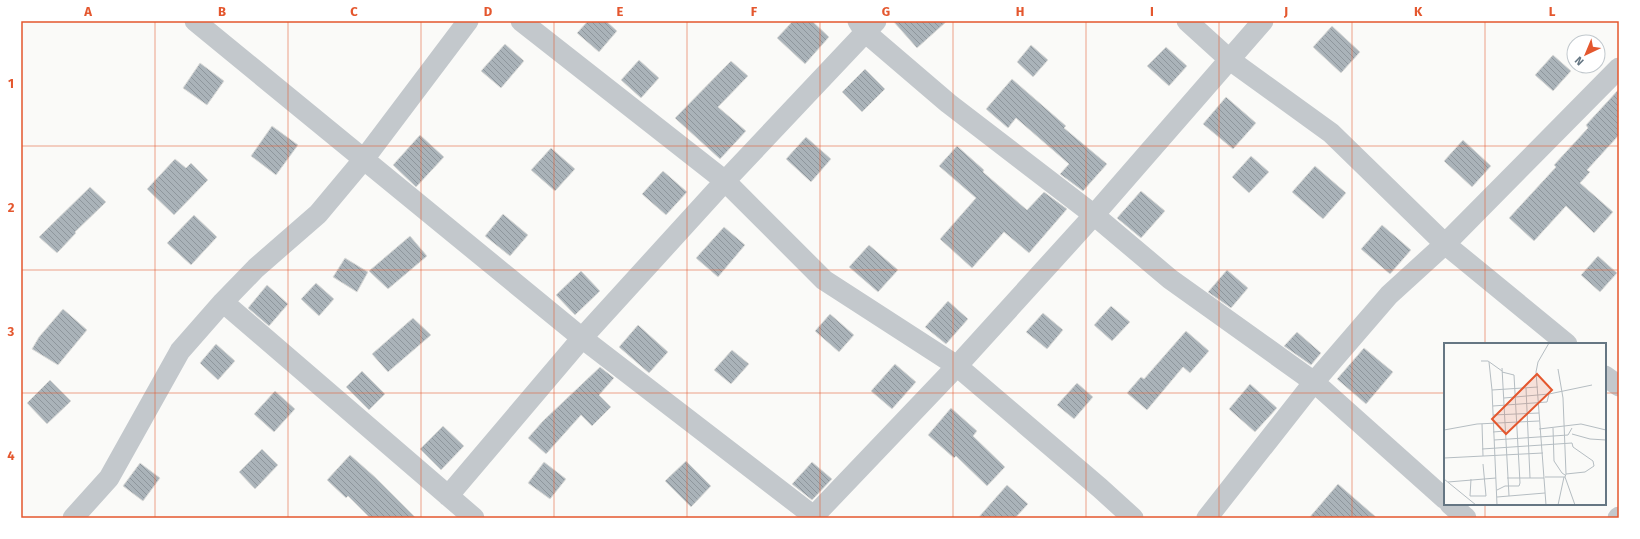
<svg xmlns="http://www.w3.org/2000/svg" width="1640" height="539" viewBox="0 0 1640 539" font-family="'Fira Sans',sans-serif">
  <defs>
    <pattern id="building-back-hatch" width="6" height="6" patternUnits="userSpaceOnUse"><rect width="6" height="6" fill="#aab3b9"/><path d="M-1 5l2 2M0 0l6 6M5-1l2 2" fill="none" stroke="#8e969c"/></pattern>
  </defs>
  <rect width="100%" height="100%" fill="#fafaf8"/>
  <!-- building -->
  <path fill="url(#building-back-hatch)" stroke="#dcdcda" d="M 588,21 L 606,21 L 617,31 L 599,52 L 577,33 Z
    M 793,21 L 812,21 L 829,37 L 805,64 L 777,38 Z
    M 893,21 L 947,21 L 917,48 Z
    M 1332,26 L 1360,52 L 1341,73 L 1313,47 Z
    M 505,44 L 524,61 L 501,88 L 481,71 Z
    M 1031,45 L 1048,60 L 1033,77 L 1017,62 Z
    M 1166,47 L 1187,66 L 1169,86 L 1147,66 Z
    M 1553,55 L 1571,71 L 1553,91 L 1535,75 Z
    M 639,60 L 659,78 L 641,98 L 621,80 Z
    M 731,61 L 748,76 L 718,107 L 746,131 L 720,159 L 675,118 Z
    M 200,63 L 224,81 L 207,105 L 183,88 Z
    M 865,69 L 885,89 L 862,112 L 842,92 Z
    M 1012,79 L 1066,126 L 1064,128 L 1107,164 L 1083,191 L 1060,174 L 1069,164 L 1016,118 L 1008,128 L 986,109 Z
    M 1619,89 L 1619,135 L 1587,170 L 1590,172 L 1580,183 L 1613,212 L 1594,233 L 1566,206 L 1534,241 L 1509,218 L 1556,167 L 1554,165 L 1588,128 L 1586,125 Z
    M 1226,97 L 1256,123 L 1233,149 L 1203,124 Z
    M 272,126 L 298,145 L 276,175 L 251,156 Z
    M 420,135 L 444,157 L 416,187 L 393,165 Z
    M 806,137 L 831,159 L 811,182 L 786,159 Z
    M 1463,140 L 1491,166 L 1472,187 L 1444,161 Z
    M 957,146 L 984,170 L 983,172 L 1027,210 L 1044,192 L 1067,209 L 1029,253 L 1004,232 L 972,268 L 940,239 L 976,198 L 939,166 Z
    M 551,148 L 575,169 L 555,191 L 531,170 Z
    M 1251,156 L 1269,172 L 1249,193 L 1232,177 Z
    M 175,159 L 186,168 L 191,163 L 208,180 L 174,215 L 147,189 Z
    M 1315,166 L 1346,193 L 1323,219 L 1292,192 Z
    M 663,171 L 687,192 L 666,215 L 642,194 Z
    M 90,187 L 106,202 L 75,232 L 76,233 L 57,253 L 39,237 Z
    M 1141,191 L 1165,211 L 1141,238 L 1117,218 Z
    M 503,214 L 528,235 L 510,256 L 485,236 Z
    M 194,215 L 217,237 L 191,265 L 167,243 Z
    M 1382,225 L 1411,250 L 1390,274 L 1361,249 Z
    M 724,227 L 745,245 L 718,277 L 696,258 Z
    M 410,236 L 427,256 L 388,289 L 369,271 Z
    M 869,245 L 898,270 L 878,292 L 849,267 Z
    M 1598,256 L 1617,273 L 1600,292 L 1581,275 Z
    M 345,258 L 368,272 L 357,292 L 333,277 Z
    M 1227,270 L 1248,288 L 1231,308 L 1208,292 Z
    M 581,271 L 600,291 L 575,315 L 556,295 Z
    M 316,283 L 334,299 L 319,316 L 301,299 Z
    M 267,285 L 288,304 L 269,326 L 248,308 Z
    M 948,301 L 968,319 L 946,344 L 925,327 Z
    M 1111,306 L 1130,322 L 1112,341 L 1094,325 Z
    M 63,309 L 87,330 L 58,365 L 32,349 L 39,337 Z
    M 1043,313 L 1063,330 L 1047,349 L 1026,332 Z
    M 830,314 L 854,335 L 839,352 L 815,331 Z
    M 413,318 L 431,335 L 388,372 L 372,354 Z
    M 638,325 L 668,352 L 649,373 L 619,347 Z
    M 1186,331 L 1209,351 L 1190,373 L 1183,367 L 1147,410 L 1127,393 L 1141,377 L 1144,379 Z
    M 1297,332 L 1321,353 L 1311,365 L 1284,346 Z
    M 216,344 L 235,361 L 218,380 L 200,363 Z
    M 1364,348 L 1393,372 L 1366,404 L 1337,379 Z
    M 732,350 L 749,364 L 731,384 L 714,370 Z
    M 895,364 L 916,382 L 892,409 L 871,391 Z
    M 600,367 L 614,378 L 599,395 L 611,407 L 592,426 L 581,415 L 546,454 L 528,438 L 543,421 Z
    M 362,371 L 385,394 L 369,410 L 346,387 Z
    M 50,380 L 71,401 L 47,424 L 27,403 Z
    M 1077,383 L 1093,397 L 1074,419 L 1057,405 Z
    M 1250,384 L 1277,408 L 1255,432 L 1229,409 Z
    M 275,391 L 295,409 L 274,432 L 254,414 Z
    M 951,408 L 977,431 L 973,436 L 1005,467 L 987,486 L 956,456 L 954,458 L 928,435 Z
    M 443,426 L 464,446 L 441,470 L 420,449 Z
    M 262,449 L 278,465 L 255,489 L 239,472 Z
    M 350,455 L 376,478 L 416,518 L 370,518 L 348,496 L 346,498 L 327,480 Z
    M 686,461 L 711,486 L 691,507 L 665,481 Z
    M 544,462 L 566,479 L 550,499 L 528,483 Z
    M 812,462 L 832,479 L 812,500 L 792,484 Z
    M 140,463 L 160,478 L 143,501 L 123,486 Z
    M 1338,484 L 1377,518 L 1309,518 Z
    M 1007,485 L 1028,504 L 1015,518 L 978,518 Z"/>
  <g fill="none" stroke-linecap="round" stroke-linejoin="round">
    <!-- street -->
    <path stroke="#c3c8cc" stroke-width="21" d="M 195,21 L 582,338 L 816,518
      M 521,21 L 725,181 L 824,280 L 957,366 L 1100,488 L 1133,518
      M 858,21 L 865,32 L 948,103 L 1094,215 L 1170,279 L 1314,382 L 1445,499
      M 1187,21 L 1230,60 L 1331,133 L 1445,244 L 1567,344
      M 223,302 L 474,518
      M 1605,376 L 1619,386
      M 448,496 L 582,338 L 725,181 L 876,21
      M 1450,504 L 1466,518
      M 73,518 L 109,478 L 180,351 L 223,302 L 256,268 L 318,214 L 364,159 L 468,21
      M 812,518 L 957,366 L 1094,215 L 1263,21
      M 1207,518 L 1314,382 L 1389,295 L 1445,244 L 1619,68
      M 1618,518 L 1619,517"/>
  </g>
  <!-- grid -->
  <path fill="none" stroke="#e4572e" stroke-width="1" stroke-opacity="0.55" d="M 155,21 L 155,518M 288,21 L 288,518M 421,21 L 421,518M 554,21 L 554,518M 687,21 L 687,518M 820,21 L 820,518M 953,21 L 953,518M 1086,21 L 1086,518M 1219,21 L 1219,518M 1352,21 L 1352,518M 1485,21 L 1485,344M 21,146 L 1619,146M 21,270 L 1619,270M 21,393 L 1445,393M 1605,393 L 1619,393M 1485,504 L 1485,518"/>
  <!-- overview -->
  <g transform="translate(1444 343)">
    <rect width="162" height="162" fill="#fafaf8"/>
    <path fill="none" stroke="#b5bdc2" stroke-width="1" d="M 37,18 L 44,18 L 58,28M 45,19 L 48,47M 58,25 L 65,153M 114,26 L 119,55 L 122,131M 82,45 L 86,135M 105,51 L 148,42M 49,63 L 103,59 L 105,51 L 60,55M 49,72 L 95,70M 38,81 L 39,113M 109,85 L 110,118 L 118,130 L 121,132M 95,86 L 137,81 L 162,87M 0,87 L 33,81 L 95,78M 49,89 L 61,88M 128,91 L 146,96 L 162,97M 50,97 L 124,92 L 128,85M 38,106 L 128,100 L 129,104 L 149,118 L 150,123 L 141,129 L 122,131 L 121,134 L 101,134M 0,115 L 99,110M 121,134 L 131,162M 63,135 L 100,135M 0,136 L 32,162M 27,136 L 26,153 L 42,153 L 39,121M 4,139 L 52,135M 53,147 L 61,143 L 75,143 L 76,140 L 70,32 L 58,29M 53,154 L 101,150M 53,162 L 48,47 L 94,44M 102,162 L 92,29 L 94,19 L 105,0M 114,162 L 120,134"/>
    <path fill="#e4572e" fill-opacity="0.15" stroke="#e4572e" stroke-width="2" d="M 93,31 L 108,47 L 62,91 L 48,76 Z"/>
    <rect width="162" height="162" fill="none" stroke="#657683" stroke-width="2"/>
  </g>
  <!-- border -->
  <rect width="1640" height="539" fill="none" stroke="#ffffff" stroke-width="44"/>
  <!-- north arrow -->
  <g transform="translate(1586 54) rotate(224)"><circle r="19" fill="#ffffff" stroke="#c1c8cd"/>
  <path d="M0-3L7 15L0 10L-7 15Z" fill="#e4572e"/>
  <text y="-6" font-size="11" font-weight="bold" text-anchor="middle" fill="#657683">N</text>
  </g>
  <rect x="22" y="22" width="1596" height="495" fill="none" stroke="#e4572e" stroke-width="1.5"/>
  <g font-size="13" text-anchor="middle" font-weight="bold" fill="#e4572e">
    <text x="88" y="16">A</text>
    <text x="222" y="16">B</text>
    <text x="354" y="16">C</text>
    <text x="488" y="16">D</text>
    <text x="620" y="16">E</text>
    <text x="754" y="16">F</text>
    <text x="886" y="16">G</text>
    <text x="1020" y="16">H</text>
    <text x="1152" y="16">I</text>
    <text x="1286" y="16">J</text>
    <text x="1418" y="16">K</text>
    <text x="1552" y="16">L</text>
    <text x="11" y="88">1</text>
    <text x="11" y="212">2</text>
    <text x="11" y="336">3</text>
    <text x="11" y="460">4</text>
  </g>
</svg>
